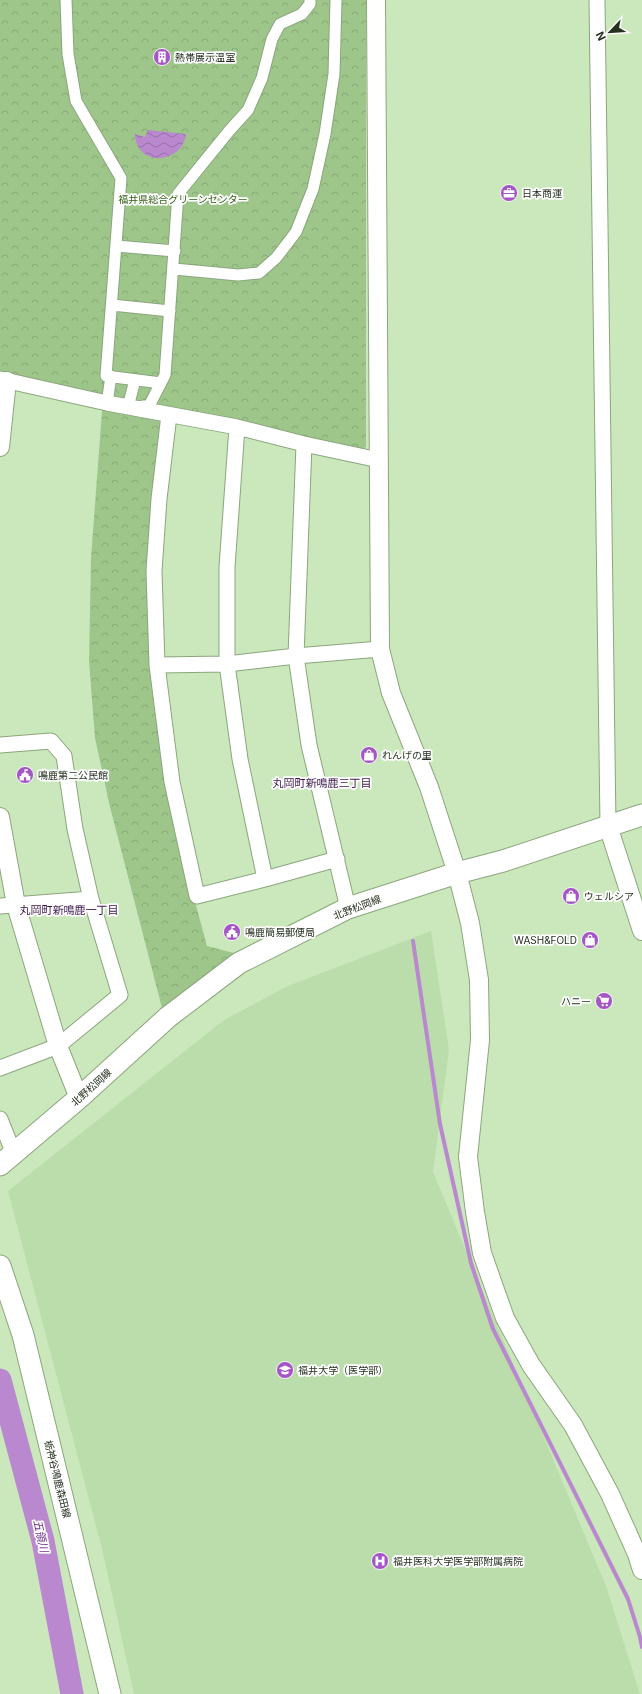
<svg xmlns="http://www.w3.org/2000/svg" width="642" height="1694" viewBox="0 0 642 1694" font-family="Inter,'Noto Sans JP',sans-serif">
  <defs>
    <pattern id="park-crowns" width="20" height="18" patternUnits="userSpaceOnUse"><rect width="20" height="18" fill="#9ec68a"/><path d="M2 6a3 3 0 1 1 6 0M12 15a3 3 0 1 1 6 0" fill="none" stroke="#8a7"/></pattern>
    <pattern id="water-waves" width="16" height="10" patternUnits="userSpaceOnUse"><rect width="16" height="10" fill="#b988ce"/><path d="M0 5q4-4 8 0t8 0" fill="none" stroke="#9670a7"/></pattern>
  </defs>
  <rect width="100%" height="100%" fill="#cae8bc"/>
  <!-- built -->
  <path fill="#bbddab" d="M 431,931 L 449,1050 L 433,1172 L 606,1586 L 640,1694 L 134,1694 L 102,1549 L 8,1191 L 224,1020 L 288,986 Z"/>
  <!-- park -->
  <path fill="url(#park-crowns)" d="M 0,0 L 366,0 L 366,447 L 361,451 L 161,411 L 148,547 L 150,642 L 152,692 L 164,771 L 178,839 L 207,946 L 234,953 L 162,1008 L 110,807 L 95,738 L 89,661 L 91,558 L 103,398 L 0,372 Z"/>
  <!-- water -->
  <path fill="url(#water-waves)" d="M 148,130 L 186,134 C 183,164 136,168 135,134 L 145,137 Z"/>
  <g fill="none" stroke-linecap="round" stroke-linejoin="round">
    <!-- stream -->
    <path stroke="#b988ce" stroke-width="4" d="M 413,941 L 440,1124 L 471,1263 L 493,1329 L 628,1599 L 640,1637 L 642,1647"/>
    <!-- river -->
    <path stroke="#b988ce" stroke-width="23" d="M 0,1380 L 43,1541 L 72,1694"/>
    <!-- pedestrian casing -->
    <g stroke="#8ba67d" stroke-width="13">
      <path id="pedestrian" d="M 66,0 L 68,54 L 76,101 L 121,178 L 106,376 L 161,383
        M 116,246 L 175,251
        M 174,269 L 238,275 L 259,273 L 276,258 L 296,232 L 313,189 L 325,134 L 334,74 L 336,0
        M 112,305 L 170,311
        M 107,403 L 111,376
        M 128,407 L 135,380
        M 141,410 L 143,406 L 149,406 L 165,375 L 178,194 L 229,131 L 248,110 L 262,78 L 272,39 L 280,24 L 302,14 L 310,4 L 310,0"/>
    </g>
    <!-- minor casing -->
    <g stroke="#8ba67d" stroke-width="17">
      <path id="minor" d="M 597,0 L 608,826
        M 0,379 L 107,403 L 237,427 L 304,444 L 379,460
        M 169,415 L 159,499 L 154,571 L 157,665 L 172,782 L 197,896 L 265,879 L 337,859
        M 237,427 L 227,567 L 227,664 L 240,759 L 265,879
        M 304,444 L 296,656 L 309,745 L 348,908
        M 157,665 L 227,664 L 296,656 L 380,649
        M 0,745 L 51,741 L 64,756 L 75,829 L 91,899 L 120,995 L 58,1046 L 0,1068
        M 0,906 L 91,899
        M 0,1119 L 14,1154"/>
    </g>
    <!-- tertiary casing -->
    <g stroke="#8ba67d" stroke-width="20">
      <path id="tertiary" d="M 376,0 L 380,649 L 391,693 L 429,787 L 457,873 L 470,923 L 479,980 L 480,1040 L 468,1157 L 475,1212 L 482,1253 L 505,1318 L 531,1365 L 573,1425 L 610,1494 L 637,1554 L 642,1570
        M 0,447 L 7,381
        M 0,817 L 16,905 L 58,1046 L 79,1098
        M 608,826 L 642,931"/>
    </g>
    <!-- secondary casing -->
    <g stroke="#8ba67d" stroke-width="23">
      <path id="secondary" d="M 0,1165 L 79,1098 L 168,1017 L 239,963 L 348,908 L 457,873 L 503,861 L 642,815
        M 0,1266 L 23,1335 L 110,1694"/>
    </g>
    <!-- pedestrian -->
    <use href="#pedestrian" stroke="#fff" stroke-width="11"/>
    <!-- minor -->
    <use href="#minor" stroke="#fff" stroke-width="15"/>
    <!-- tertiary -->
    <use href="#tertiary" stroke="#fff" stroke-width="18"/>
    <!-- secondary -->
    <use href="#secondary" stroke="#fff" stroke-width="21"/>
  </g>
  <!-- icons -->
  <defs>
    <g id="building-disc" transform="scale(0.9)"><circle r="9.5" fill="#a555c5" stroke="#fefefe"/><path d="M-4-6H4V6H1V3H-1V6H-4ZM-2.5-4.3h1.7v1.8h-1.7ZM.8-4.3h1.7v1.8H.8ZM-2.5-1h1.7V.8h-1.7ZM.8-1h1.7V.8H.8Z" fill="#fff"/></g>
    <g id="office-disc" transform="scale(0.9)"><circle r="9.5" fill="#a555c5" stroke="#fefefe"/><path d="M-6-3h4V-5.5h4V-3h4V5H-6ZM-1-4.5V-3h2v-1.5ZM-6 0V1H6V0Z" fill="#fff"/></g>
    <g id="shop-disc" transform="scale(0.9)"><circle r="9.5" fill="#a555c5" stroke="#fefefe"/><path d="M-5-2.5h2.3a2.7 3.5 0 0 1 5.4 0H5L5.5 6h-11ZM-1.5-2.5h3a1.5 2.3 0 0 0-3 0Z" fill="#fff"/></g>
    <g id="civic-disc" transform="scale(0.9)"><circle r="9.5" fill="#a555c5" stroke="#fefefe"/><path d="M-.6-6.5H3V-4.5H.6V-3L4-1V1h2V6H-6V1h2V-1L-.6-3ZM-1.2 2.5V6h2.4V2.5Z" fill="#fff"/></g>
    <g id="supermarket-disc" transform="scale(0.9)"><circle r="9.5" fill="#a555c5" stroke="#fefefe"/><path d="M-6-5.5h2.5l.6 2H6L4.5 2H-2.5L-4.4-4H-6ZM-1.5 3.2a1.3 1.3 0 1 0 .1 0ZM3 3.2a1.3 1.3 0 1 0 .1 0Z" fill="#fff"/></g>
    <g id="university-disc" transform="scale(0.9)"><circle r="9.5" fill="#a555c5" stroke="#fefefe"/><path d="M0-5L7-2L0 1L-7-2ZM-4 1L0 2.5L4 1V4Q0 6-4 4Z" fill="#fff"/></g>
    <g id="hospital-disc" transform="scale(0.9)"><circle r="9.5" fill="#a555c5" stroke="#fefefe"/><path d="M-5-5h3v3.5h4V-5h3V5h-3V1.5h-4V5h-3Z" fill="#fff"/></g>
  </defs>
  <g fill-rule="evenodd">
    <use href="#building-disc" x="162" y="57"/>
    <use href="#office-disc" x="509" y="193"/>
    <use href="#shop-disc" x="369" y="755"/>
    <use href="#civic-disc" x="25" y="775"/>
    <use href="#shop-disc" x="571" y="896"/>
    <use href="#civic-disc" x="232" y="932"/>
    <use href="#shop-disc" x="590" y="940"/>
    <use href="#supermarket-disc" x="604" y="1001"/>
    <use href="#university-disc" x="285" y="1370"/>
    <use href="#hospital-disc" x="380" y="1561"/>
  </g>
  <g text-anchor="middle" stroke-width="3.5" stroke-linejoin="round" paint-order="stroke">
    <!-- poi labels -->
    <g font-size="10" fill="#25301f" stroke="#fefefe" text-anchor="start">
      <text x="175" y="61">熱帯展示温室</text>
      <text x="522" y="197">日本商運</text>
      <text x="382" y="759">れんげの里</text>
      <text x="38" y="779">鳴鹿第二公民館</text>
      <text x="584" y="900">ウェルシア</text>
      <text x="245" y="936">鳴鹿簡易郵便局</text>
      <text x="577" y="944" text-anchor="end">WASH&amp;FOLD</text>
      <text x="591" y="1005" text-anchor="end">ハニー</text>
      <text x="298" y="1374">福井大学（医学部）</text>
      <text x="393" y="1565">福井医科大学医学部附属病院</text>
    </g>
    <!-- park labels -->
    <g font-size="10" fill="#346016" stroke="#fefefe">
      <text x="183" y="203">福井県総合グリーンセンター</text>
    </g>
    <!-- street labels -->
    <g font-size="10" fill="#25301f" stroke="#fefefe">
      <text transform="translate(357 907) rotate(-21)" y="4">北野松岡線</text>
      <text transform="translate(91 1087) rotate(-42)" y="4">北野松岡線</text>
      <text transform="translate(58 1479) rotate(76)" y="4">栃神谷鳴鹿森田線</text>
    </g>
    <!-- neighbourhood labels -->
    <g font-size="11" fill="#3d174c" stroke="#fefefe">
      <text x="322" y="787">丸岡町新鳴鹿三丁目</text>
      <text x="69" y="914">丸岡町新鳴鹿一丁目</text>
    </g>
    <!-- water labels -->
    <g font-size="11" font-style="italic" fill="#6e3286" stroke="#fefefe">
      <text transform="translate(41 1536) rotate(77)" y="4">五領川</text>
    </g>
  </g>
  <!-- north arrow -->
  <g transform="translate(610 32) rotate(245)" stroke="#fefefe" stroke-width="3" paint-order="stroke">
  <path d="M0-3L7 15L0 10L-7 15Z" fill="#25301f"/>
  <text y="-6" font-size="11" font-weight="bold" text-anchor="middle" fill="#25301f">N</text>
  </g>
</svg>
